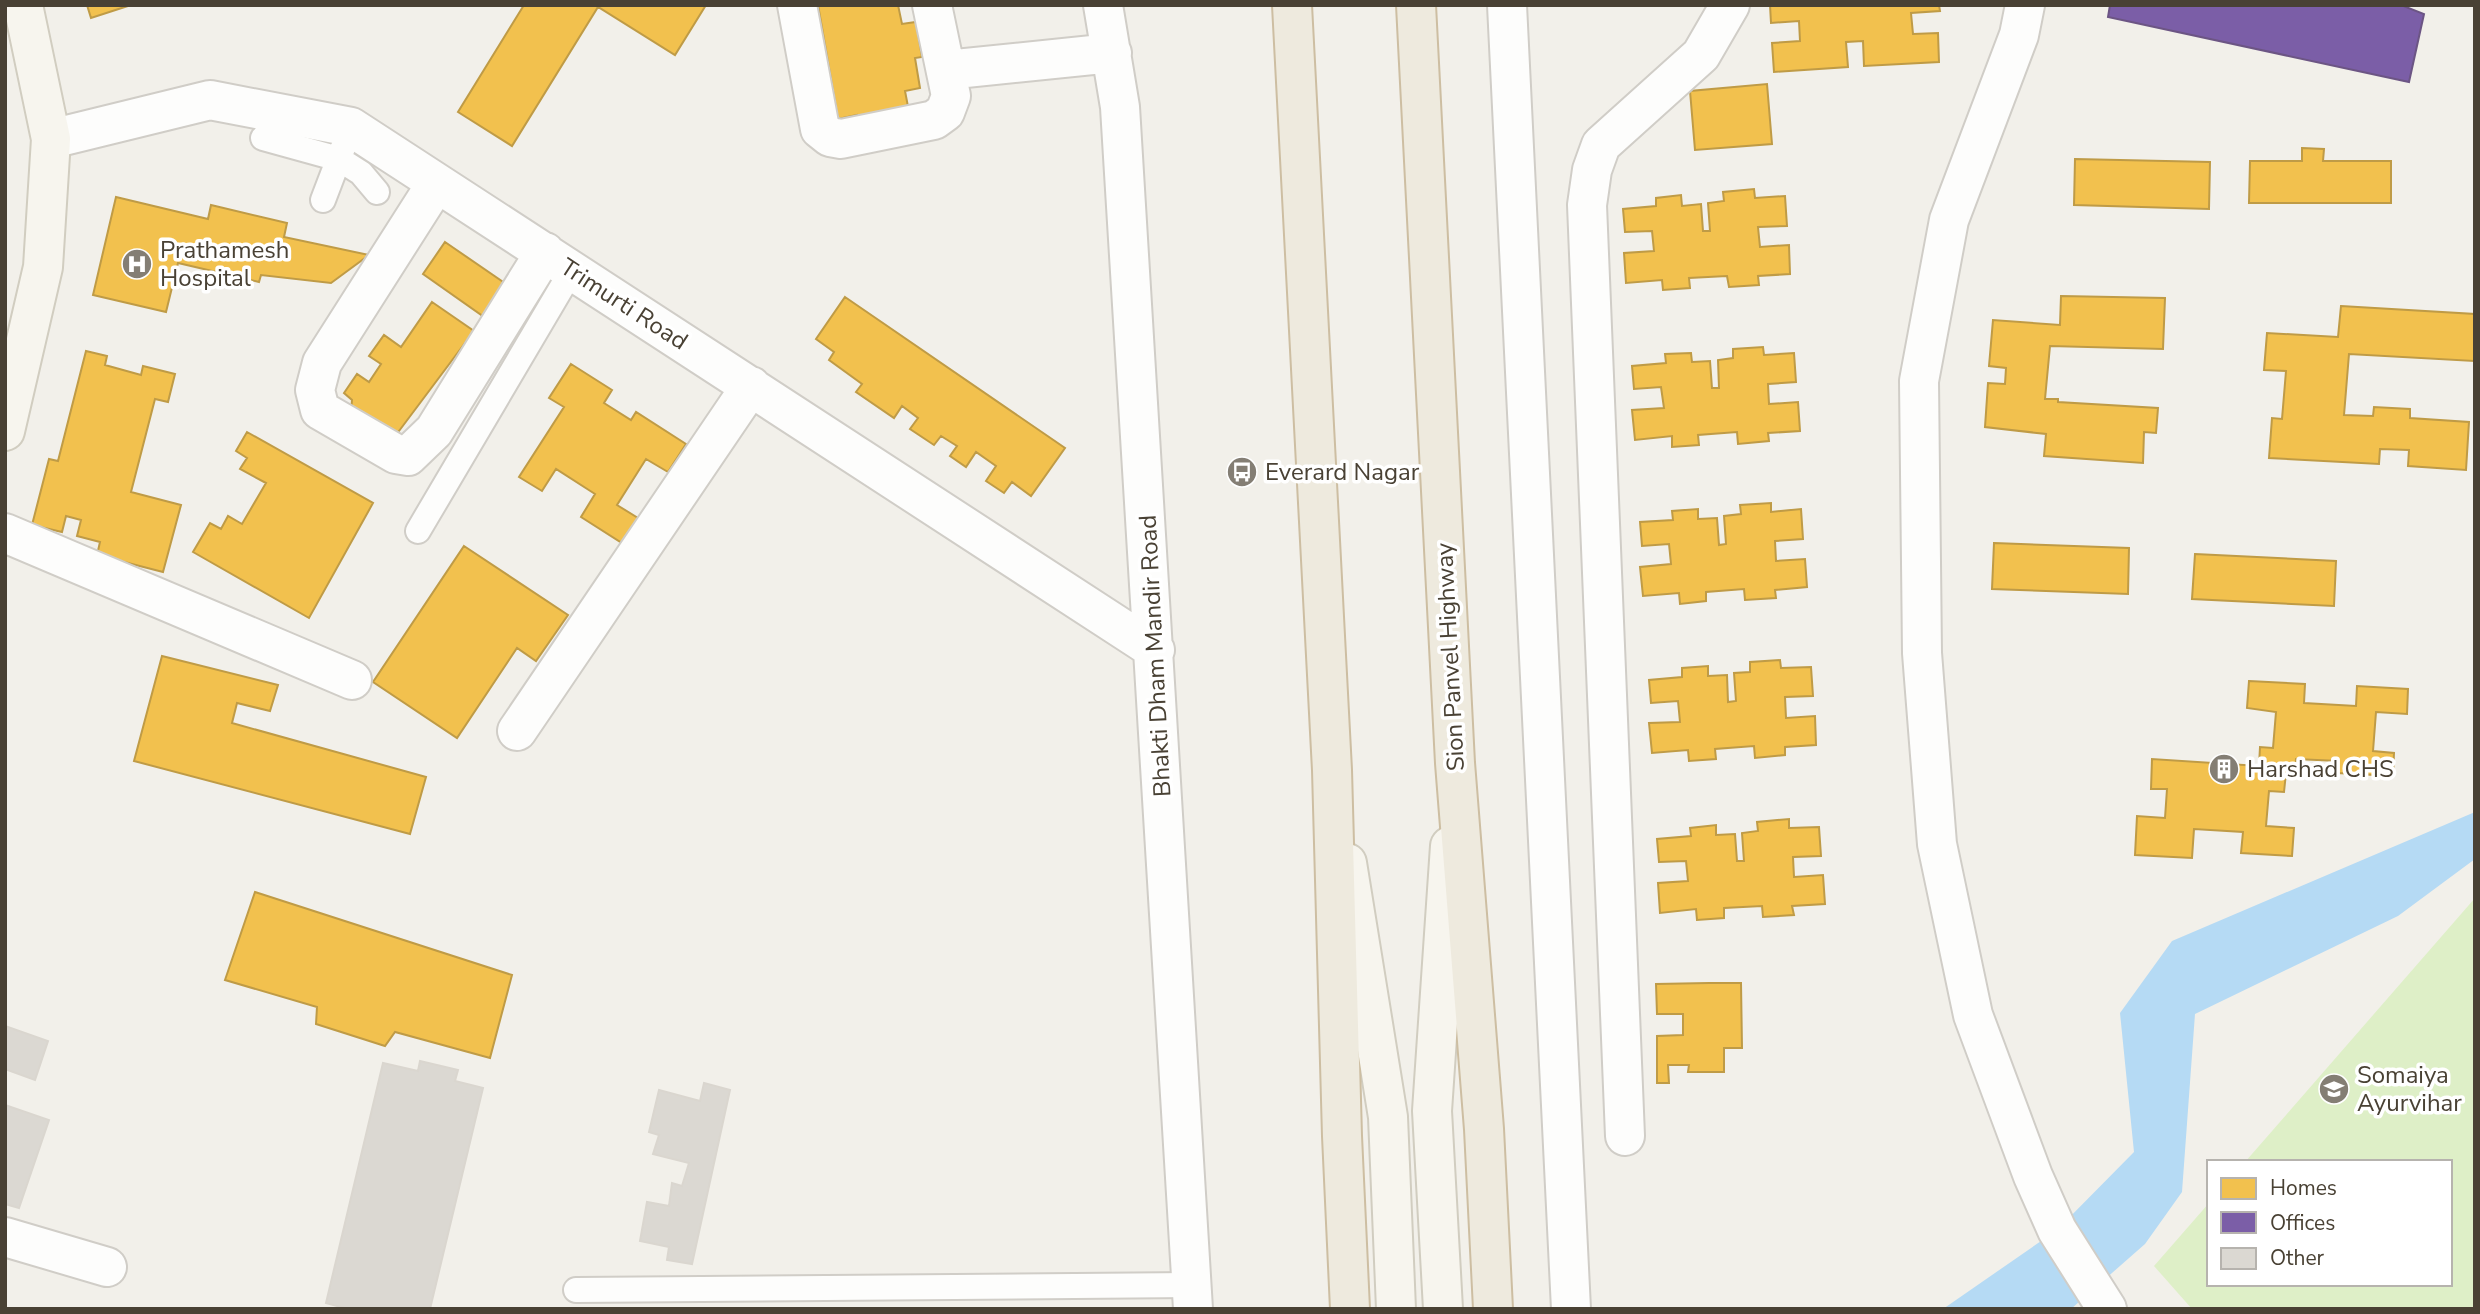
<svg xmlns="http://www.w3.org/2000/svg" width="2480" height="1314" viewBox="0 0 2480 1314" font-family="'Nunito Sans',sans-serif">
  <rect width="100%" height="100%" fill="#f2f0ea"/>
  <!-- green -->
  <path fill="#deefc7" d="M 2475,898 L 2475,1309 L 2192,1309 L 2154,1266 L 2209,1203 L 2209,1284 L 2450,1284 L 2450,1162 L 2245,1162 Z"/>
  <!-- water -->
  <path fill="#b5daf4" d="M 2475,812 L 2475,859 L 2398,916 L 2195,1014 L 2182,1192 L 2145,1244 L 2071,1309 L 1943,1309 L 2057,1230 L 2134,1152 L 2120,1013 L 2172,941 Z"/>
  <!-- homes -->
  <path fill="#f2c14e" stroke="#bf9b46" stroke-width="2" d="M 87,5 L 131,5 L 91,18 Z
    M 524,5 L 706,5 L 675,55 L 598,7 L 512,146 L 458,112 Z
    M 818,5 L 898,5 L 902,24 L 916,22 L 922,57 L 915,58 L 920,88 L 905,91 L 910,117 L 859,127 L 857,115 L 838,119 Z
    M 1770,5 L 1939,5 L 1940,11 L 1911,13 L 1913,34 L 1938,33 L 1939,62 L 1864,66 L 1863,41 L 1846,42 L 1848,67 L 1774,72 L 1772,43 L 1800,41 L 1799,21 L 1771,23 Z
    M 1767,84 L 1772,144 L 1695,150 L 1690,91 Z
    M 2302,148 L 2324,149 L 2323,161 L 2391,161 L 2391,203 L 2249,203 L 2250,161 L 2302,161 Z
    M 2075,159 L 2210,162 L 2209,209 L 2074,205 Z
    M 1754,189 L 1755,198 L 1785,196 L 1787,226 L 1758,227 L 1760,247 L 1789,245 L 1790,274 L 1758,276 L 1759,285 L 1729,287 L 1727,276 L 1689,278 L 1690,288 L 1663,290 L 1662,280 L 1626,283 L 1624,253 L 1654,251 L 1652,231 L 1625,232 L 1623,209 L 1656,206 L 1656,198 L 1681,195 L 1682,206 L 1701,204 L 1703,231 L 1710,231 L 1708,203 L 1724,201 L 1723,192 Z
    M 116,197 L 208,219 L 211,205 L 287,223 L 284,237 L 369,255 L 331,283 L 261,275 L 259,282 L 178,263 L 166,312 L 93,295 Z
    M 445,242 L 509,286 L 487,319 L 423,274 Z
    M 2061,296 L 2165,298 L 2163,349 L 2050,346 L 2045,399 L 2058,399 L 2058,402 L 2158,408 L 2156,433 L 2144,432 L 2143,463 L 2044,456 L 2046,434 L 1985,427 L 1988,383 L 2005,384 L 2006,368 L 1989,366 L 1993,320 L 2060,325 Z
    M 845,297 L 1065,448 L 1031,496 L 1012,482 L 1004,493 L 986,481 L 996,466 L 976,452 L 966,467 L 950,456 L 957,446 L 941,436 L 934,445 L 910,429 L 918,418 L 902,406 L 894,418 L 856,392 L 862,384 L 829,360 L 834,352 L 816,339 Z
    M 432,302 L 474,331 L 393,439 L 351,412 L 352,400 L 344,393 L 357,374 L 369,382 L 381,364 L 369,356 L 384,335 L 401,347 Z
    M 2341,306 L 2475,314 L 2474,361 L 2349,354 L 2344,415 L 2373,416 L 2374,407 L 2410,409 L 2410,418 L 2469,422 L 2466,470 L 2408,466 L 2409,450 L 2380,449 L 2379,464 L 2269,458 L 2272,418 L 2282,419 L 2286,371 L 2264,370 L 2267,333 L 2338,337 Z
    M 1763,347 L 1764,355 L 1794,353 L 1796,382 L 1768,384 L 1769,404 L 1798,402 L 1800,431 L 1768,433 L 1769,441 L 1738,444 L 1737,432 L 1698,435 L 1699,445 L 1672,447 L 1672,436 L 1635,440 L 1632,410 L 1664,408 L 1661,387 L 1634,389 L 1632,366 L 1666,363 L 1665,354 L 1691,353 L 1692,362 L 1710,361 L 1712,388 L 1719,388 L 1718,360 L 1733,358 L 1733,349 Z
    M 86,351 L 107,356 L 105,365 L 141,375 L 143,366 L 175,374 L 168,402 L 155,399 L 131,492 L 181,505 L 163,572 L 97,555 L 100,542 L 77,536 L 81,520 L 66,516 L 62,532 L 32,525 L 49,459 L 58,461 Z
    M 571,364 L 612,390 L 604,403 L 631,420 L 636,412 L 686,444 L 668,472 L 646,459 L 617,505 L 638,518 L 622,543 L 581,517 L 595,494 L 556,469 L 542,491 L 519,477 L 564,407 L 549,398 Z
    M 247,432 L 373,503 L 309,618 L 193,552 L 210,523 L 221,529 L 228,516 L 242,524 L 266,483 L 240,469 L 247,458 L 236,451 Z
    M 1771,503 L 1771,512 L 1801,509 L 1803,539 L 1775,541 L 1776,561 L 1805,559 L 1807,587 L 1775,590 L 1776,598 L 1745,600 L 1744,589 L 1706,592 L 1706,601 L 1680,604 L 1679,593 L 1643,596 L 1640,567 L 1671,564 L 1669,544 L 1642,546 L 1640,522 L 1673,520 L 1672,511 L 1698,509 L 1698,519 L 1717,518 L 1719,545 L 1726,544 L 1724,516 L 1741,514 L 1740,505 Z
    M 1994,543 L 2129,548 L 2128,594 L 1992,589 Z
    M 464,546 L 568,615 L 536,661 L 517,648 L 457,738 L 373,682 Z
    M 2195,554 L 2336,561 L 2334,606 L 2192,599 Z
    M 162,656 L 278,685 L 270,711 L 237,703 L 232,723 L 426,777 L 410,834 L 134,761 Z
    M 1780,660 L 1781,668 L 1811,667 L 1813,696 L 1785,697 L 1786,718 L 1815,716 L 1816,745 L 1785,747 L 1785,755 L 1755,758 L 1754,746 L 1715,749 L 1716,759 L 1689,761 L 1688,750 L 1652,753 L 1649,723 L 1680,722 L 1678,701 L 1651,703 L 1649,680 L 1682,677 L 1682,668 L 1708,666 L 1708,676 L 1727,675 L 1728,702 L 1736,701 L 1734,673 L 1750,672 L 1750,662 Z
    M 2249,681 L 2305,684 L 2304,703 L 2356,706 L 2357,686 L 2408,689 L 2407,714 L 2376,712 L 2373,751 L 2394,753 L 2393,776 L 2337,773 L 2338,761 L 2296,759 L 2295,773 L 2286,773 L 2284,792 L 2269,791 L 2266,826 L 2294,828 L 2292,856 L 2241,853 L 2243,832 L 2194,829 L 2192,858 L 2135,855 L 2137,816 L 2165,818 L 2167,789 L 2151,789 L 2152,759 L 2259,766 L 2260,747 L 2273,748 L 2276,712 L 2247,708 Z
    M 1789,819 L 1789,828 L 1819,827 L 1821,856 L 1793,857 L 1794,877 L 1823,875 L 1825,904 L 1792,906 L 1794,915 L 1763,917 L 1762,906 L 1724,908 L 1724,918 L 1697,920 L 1696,909 L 1660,913 L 1658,883 L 1688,881 L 1686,861 L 1659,862 L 1657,839 L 1691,836 L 1690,828 L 1716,825 L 1716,835 L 1735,834 L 1737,861 L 1744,861 L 1742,833 L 1758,831 L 1757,822 Z
    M 255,892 L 512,975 L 490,1058 L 395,1032 L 385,1046 L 316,1024 L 317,1007 L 225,980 Z
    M 1709,983 L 1741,983 L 1742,1048 L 1724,1048 L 1724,1072 L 1688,1072 L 1689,1065 L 1668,1065 L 1669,1083 L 1657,1083 L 1657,1036 L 1683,1035 L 1683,1014 L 1657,1014 L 1656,984 Z"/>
  <!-- offices -->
  <path fill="#7b5ea7" stroke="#6c5584" stroke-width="2" d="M 2110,5 L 2401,5 L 2424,14 L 2409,82 L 2108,17 Z"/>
  <!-- building -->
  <path fill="#dbd8d2" stroke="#dad6cf" stroke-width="2" d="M 5,1026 L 48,1041 L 35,1080 L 5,1069 Z
    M 420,1061 L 458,1070 L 455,1081 L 483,1088 L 430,1309 L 348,1309 L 326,1303 L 383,1063 L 418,1071 Z
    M 704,1083 L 730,1090 L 692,1264 L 667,1260 L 669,1247 L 640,1241 L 647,1202 L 669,1206 L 672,1183 L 682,1186 L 689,1163 L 653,1154 L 659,1135 L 649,1132 L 659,1090 L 700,1101 Z
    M 5,1105 L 49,1120 L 19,1208 L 5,1204 Z"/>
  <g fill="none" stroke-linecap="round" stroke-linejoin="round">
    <!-- service casing -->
    <g stroke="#d0cdc7" stroke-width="28">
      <path id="service" d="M 263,138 L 339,159 L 361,173 L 377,192
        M 323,200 L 344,145
        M 418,531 L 572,270
        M 576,1290 L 1192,1285"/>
    </g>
    <!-- minor casing -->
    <g stroke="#d0cdc7" stroke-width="42">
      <path id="minor" d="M 797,5 L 820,129 L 830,137 L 841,139 L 934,120 L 945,112 L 951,96 L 932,5
        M 1103,5 L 1120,107 L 1193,1309
        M 2025,5 L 2019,35 L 1949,220 L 1919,381 L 1922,653 L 1937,844 L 1973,1015 L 2033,1176 L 2057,1230 L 2107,1309
        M 946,70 L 1112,53
        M 51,139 L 210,100 L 351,127 L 1155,650
        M 436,184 L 322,363 L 315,390 L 320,410 L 396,454 L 408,456 L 434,431 L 545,252
        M 5,533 L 352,680
        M 517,731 L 751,386
        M 1625,1136 L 1587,205 L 1592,170 L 1601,145 L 1701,55 L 1730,5
        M 5,1237 L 107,1267"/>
    </g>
    <!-- tertiary casing -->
    <g stroke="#d0cdc7" stroke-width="42">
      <path id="tertiary" d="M 1507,5 L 1571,1309"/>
    </g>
    <!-- secondary casing -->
    <g stroke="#d1cdc0" stroke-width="42">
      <path id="secondary" d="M 5,431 L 43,267 L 51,139 L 23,5
        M 1347,863 L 1388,1117 L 1396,1309
        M 1443,1309 L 1432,1111 L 1450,846"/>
    </g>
    <!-- trunk casing -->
    <g stroke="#cdbea2" stroke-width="42">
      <path id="trunk" d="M 1292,5 L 1332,770 L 1342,1136 L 1350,1309
        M 1416,5 L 1455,763 L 1484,1129 L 1493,1309"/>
    </g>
    <!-- service -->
    <use href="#service" stroke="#fdfdfc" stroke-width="24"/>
    <!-- minor -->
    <use href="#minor" stroke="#fdfdfc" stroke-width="38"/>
    <!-- tertiary -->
    <use href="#tertiary" stroke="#fdfdfc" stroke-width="38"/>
    <!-- secondary -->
    <use href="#secondary" stroke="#f7f5ee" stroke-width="38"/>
    <!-- trunk -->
    <use href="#trunk" stroke="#eeeade" stroke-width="38"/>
  </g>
  <!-- icons -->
  <defs>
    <g id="hospital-disc" transform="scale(1.575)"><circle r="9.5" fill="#847e74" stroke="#fff"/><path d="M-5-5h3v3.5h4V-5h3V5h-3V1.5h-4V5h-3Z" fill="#fff"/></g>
    <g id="bus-disc" transform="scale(1.575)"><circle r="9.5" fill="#847e74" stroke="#fff"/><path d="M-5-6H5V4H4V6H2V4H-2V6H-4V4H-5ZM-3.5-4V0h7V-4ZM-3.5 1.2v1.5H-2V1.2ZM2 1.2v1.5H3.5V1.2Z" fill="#fff"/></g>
    <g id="building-disc" transform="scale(1.575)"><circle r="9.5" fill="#847e74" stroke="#fff"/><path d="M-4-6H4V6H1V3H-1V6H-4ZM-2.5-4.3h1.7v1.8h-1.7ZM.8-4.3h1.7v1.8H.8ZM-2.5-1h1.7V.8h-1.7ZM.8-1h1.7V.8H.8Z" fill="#fff"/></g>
    <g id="university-disc" transform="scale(1.575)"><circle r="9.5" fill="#847e74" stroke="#fff"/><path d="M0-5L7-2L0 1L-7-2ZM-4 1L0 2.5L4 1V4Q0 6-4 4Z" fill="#fff"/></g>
  </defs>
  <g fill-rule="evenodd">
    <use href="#hospital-disc" x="137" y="264"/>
    <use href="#bus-disc" x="1242" y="472"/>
    <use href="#building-disc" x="2224" y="769"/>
    <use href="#university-disc" x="2334" y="1089"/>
  </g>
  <g text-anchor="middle" stroke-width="7" stroke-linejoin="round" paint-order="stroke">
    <!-- poi labels -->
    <g font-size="24" fill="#494134" stroke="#fff" text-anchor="start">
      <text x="160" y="258">Prathamesh<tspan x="160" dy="28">Hospital</tspan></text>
      <text x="1265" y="480">Everard Nagar</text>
      <text x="2247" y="777">Harshad CHS</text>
      <text x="2357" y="1083">Somaiya<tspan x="2357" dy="28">Ayurvihar</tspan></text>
    </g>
    <!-- street labels -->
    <g font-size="24" fill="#494134" stroke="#fff">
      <text transform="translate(624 304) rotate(33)" y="8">Trimurti Road</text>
      <text transform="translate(1155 656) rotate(-93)" y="8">Bhakti Dham Mandir Road</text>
      <text transform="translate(1450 657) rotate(-93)" y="8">Sion Panvel Highway</text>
    </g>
  </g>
  <!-- border -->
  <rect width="2480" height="1314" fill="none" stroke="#494134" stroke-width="14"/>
  <!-- legend -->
  <rect x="2207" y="1160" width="245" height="126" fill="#ffffff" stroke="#b6b3ae" stroke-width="2"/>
  <rect x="2221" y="1178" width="35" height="21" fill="#f2c14e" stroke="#b6b3ae" stroke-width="2"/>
  <text x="2270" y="1195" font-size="21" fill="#494134">Homes</text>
  <rect x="2221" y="1212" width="35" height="21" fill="#7b5ea7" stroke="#b6b3ae" stroke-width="2"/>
  <text x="2270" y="1230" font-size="21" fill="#494134">Offices</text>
  <rect x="2221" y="1248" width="35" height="21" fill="#dbd8d2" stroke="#b6b3ae" stroke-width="2"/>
  <text x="2270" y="1265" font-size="21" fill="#494134">Other</text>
</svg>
